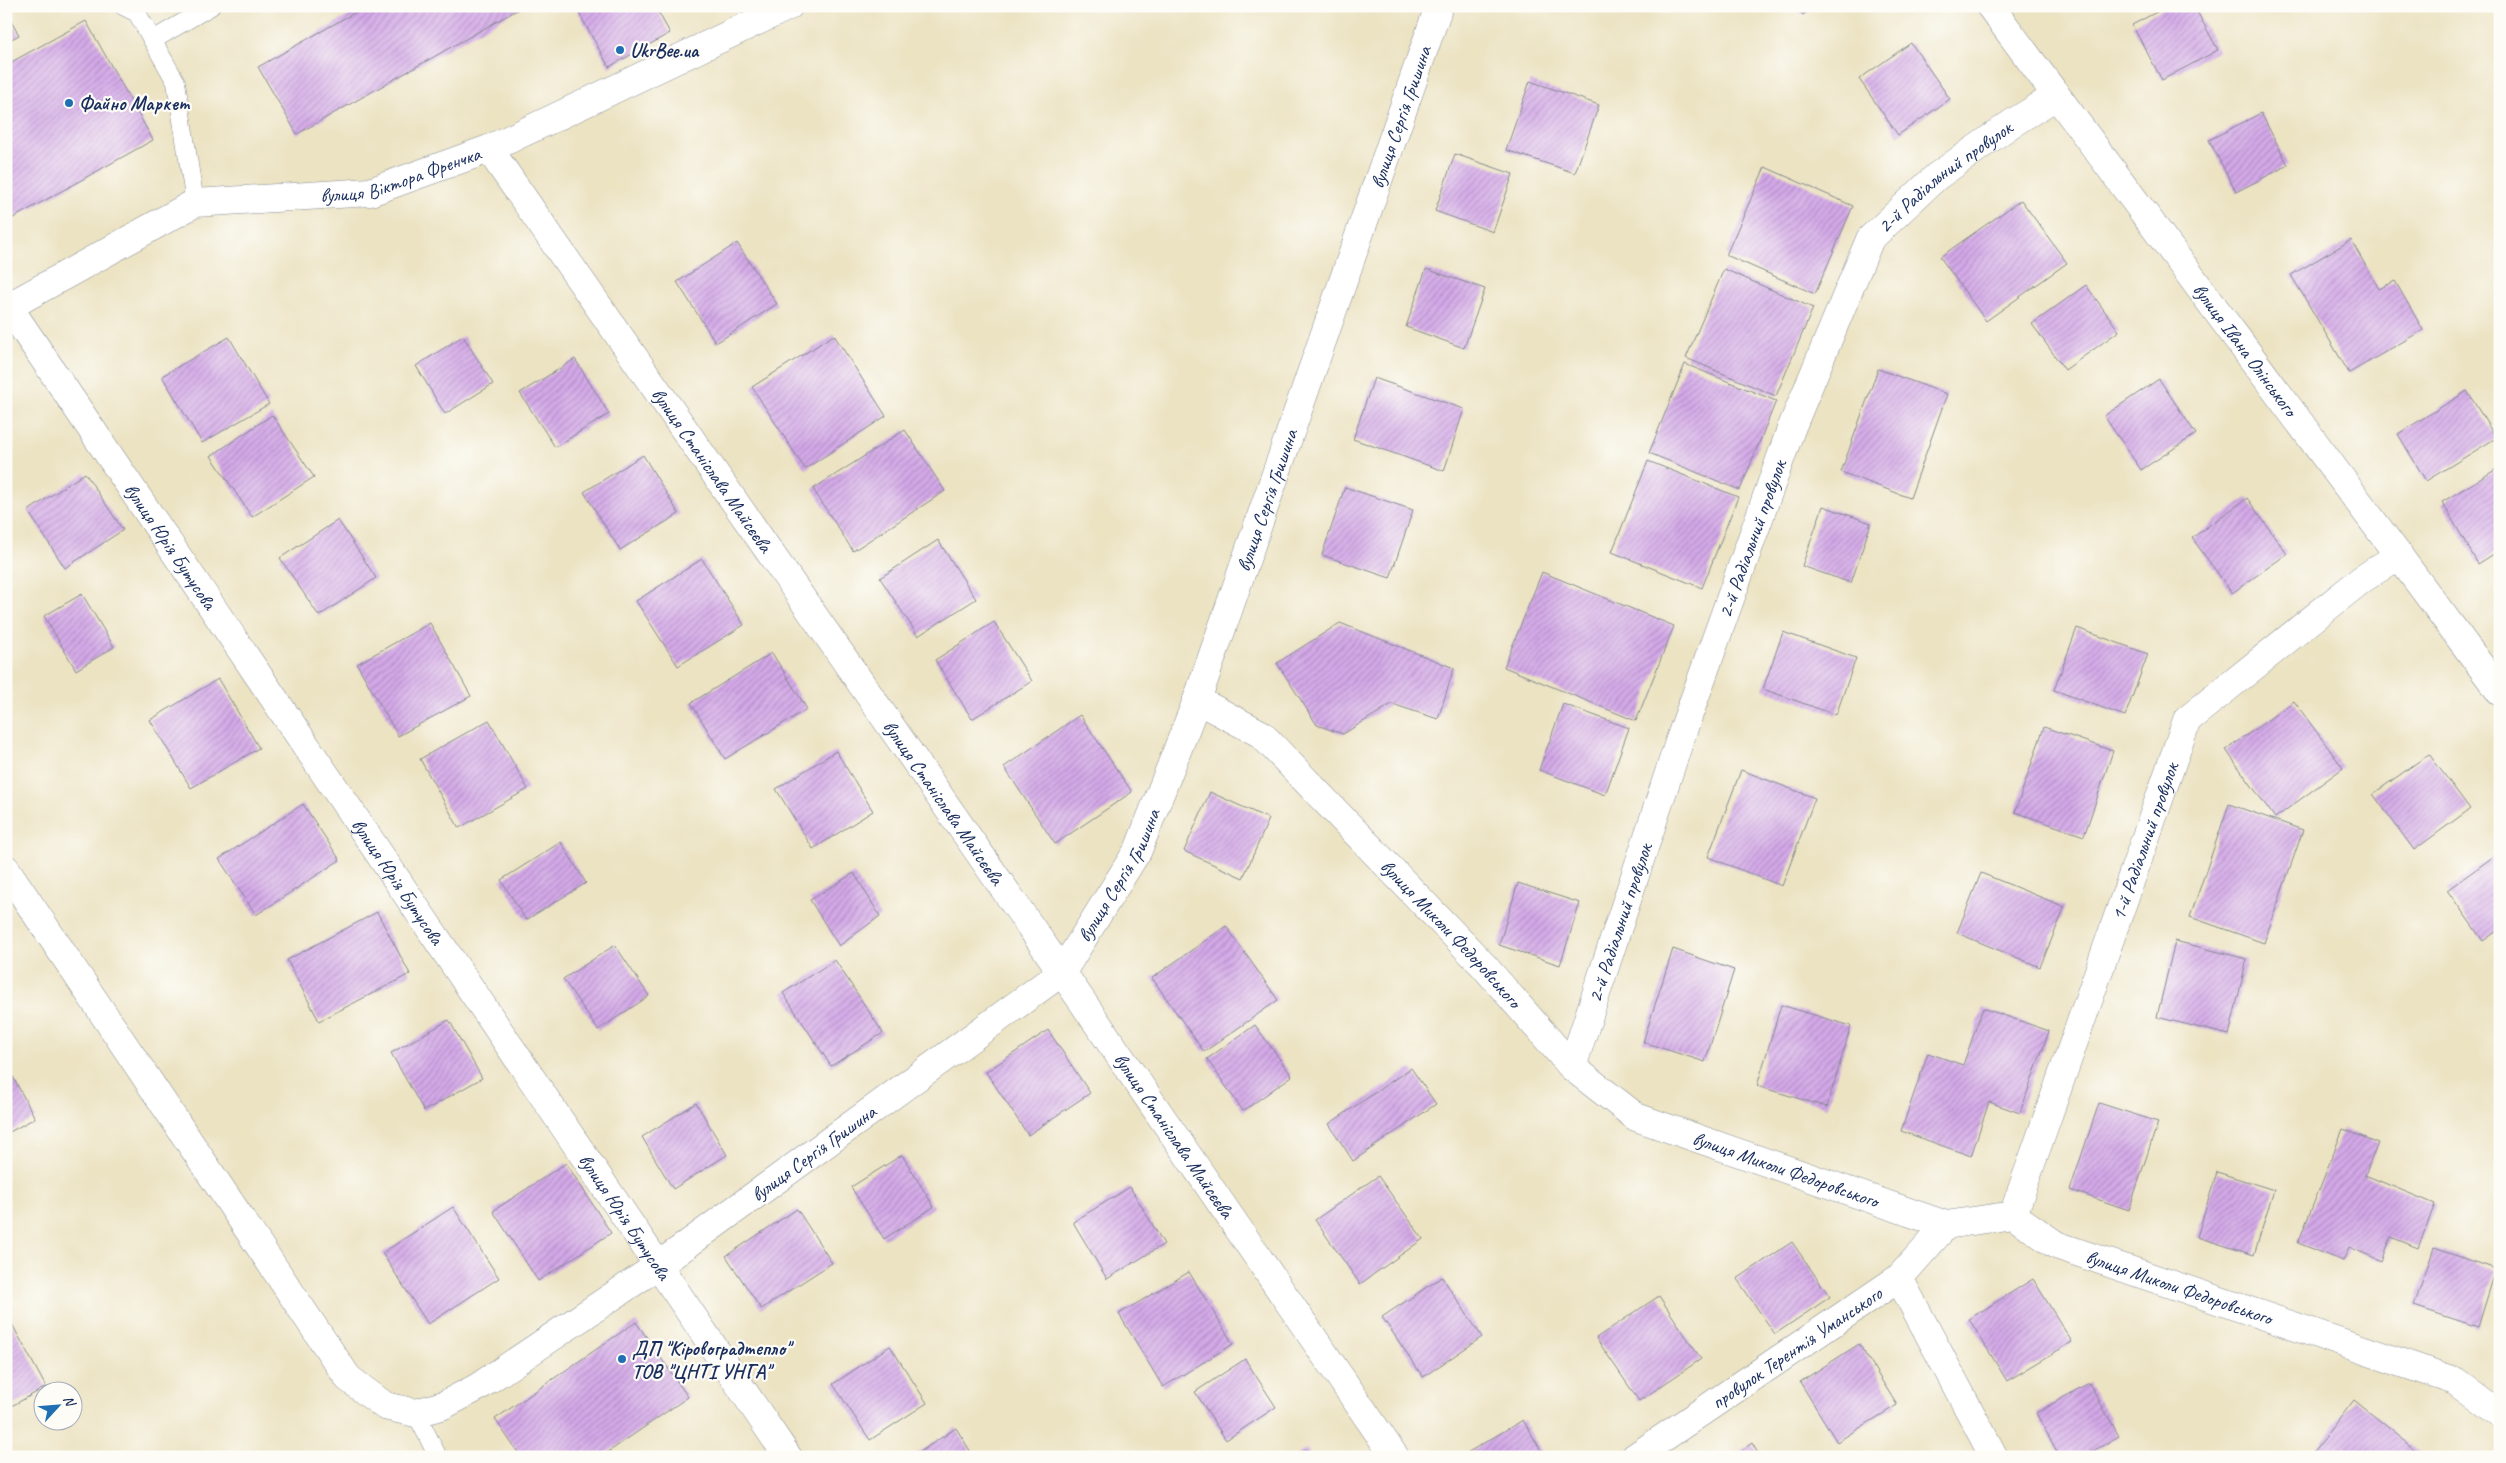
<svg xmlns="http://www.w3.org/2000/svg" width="2506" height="1463" viewBox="0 0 2506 1463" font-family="Caveat,sans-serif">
  <defs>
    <pattern id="building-hatch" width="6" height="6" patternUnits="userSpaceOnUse" patternTransform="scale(1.25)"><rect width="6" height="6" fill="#d4a9e8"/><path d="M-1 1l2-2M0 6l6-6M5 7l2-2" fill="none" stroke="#ab8abf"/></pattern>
  </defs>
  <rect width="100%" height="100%" fill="#fdfcf7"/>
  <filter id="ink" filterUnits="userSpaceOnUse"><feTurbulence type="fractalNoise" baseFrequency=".02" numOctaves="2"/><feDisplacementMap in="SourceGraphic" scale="10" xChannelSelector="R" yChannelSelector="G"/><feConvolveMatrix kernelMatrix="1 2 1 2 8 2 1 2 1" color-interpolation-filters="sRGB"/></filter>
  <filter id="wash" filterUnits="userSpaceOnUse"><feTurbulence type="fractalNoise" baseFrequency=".0096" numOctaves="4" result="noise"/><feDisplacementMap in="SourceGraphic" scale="20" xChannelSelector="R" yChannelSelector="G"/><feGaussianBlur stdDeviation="1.12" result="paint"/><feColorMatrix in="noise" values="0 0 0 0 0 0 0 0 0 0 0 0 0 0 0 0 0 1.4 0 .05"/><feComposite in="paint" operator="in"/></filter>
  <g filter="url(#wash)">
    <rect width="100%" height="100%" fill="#ece3c3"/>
    <g id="blocks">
      <!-- building -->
      <path fill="url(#building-hatch)" d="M 366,6 L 524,6 L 297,134 L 258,67 Z
        M 575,6 L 655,6 L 670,33 L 609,67 Z
        M 1797,6 L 1815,6 L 1803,15 Z
        M 2168,6 L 2194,6 L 2218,50 L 2162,80 L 2132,25 Z
        M 6,13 L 19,35 L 6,42 Z
        M 86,21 L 153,140 L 6,222 L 6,65 Z
        M 1911,43 L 1950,99 L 1898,135 L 1859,79 Z
        M 1530,81 L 1599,105 L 1575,173 L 1506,150 Z
        M 2261,113 L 2288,165 L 2236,192 L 2209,140 Z
        M 1455,154 L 1513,174 L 1493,232 L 1435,211 Z
        M 1765,167 L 1853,206 L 1815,294 L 1726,255 Z
        M 2021,200 L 2067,263 L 1986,321 L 1940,257 Z
        M 2351,240 L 2379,289 L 2395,281 L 2423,330 L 2349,373 L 2291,275 Z
        M 737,243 L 777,304 L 716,343 L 677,282 Z
        M 1426,269 L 1485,289 L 1464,348 L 1406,327 Z
        M 1724,269 L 1813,308 L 1776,396 L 1686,358 Z
        M 2086,285 L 2119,331 L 2065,370 L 2032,324 Z
        M 834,335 L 886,416 L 805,469 L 752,387 Z
        M 463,336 L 493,384 L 445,414 L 416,366 Z
        M 229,337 L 269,404 L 202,443 L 162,376 Z
        M 575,359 L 609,414 L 555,447 L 520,393 Z
        M 1685,364 L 1776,401 L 1740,490 L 1649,453 Z
        M 1878,369 L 1947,394 L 1910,498 L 1841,472 Z
        M 1374,378 L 1464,409 L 1444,471 L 1353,439 Z
        M 2159,379 L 2196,434 L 2141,470 L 2104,416 Z
        M 2467,391 L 2496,438 L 2426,481 L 2398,434 Z
        M 272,415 L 314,477 L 252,517 L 211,456 Z
        M 905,430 L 945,491 L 853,551 L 813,489 Z
        M 643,455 L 679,514 L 620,550 L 584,492 Z
        M 1648,461 L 1738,497 L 1702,588 L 1612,552 Z
        M 2500,467 L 2500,550 L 2478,564 L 2442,502 Z
        M 85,473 L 123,530 L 65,568 L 28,511 Z
        M 1345,487 L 1413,510 L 1390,578 L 1322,555 Z
        M 2247,498 L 2287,554 L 2232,593 L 2192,538 Z
        M 1823,506 L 1871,523 L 1851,583 L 1802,566 Z
        M 338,520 L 376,578 L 319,616 L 280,558 Z
        M 938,540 L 976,599 L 918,636 L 880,578 Z
        M 702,559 L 744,625 L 678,666 L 636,601 Z
        M 1542,572 L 1674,626 L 1636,721 L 1504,667 Z
        M 82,594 L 114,647 L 76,670 L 44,616 Z
        M 994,622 L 1032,681 L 972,719 L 935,660 Z
        M 430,623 L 471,696 L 398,736 L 357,664 Z
        M 1340,623 L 1454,668 L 1438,719 L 1392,704 L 1343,734 L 1317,725 L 1277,663 Z
        M 2077,628 L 2148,654 L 2125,716 L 2054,690 Z
        M 1783,632 L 1856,658 L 1836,715 L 1763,689 Z
        M 772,653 L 807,709 L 725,759 L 691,703 Z
        M 218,679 L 259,748 L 191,788 L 150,720 Z
        M 2294,701 L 2343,768 L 2275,818 L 2226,750 Z
        M 1563,704 L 1629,728 L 1605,795 L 1539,770 Z
        M 1080,715 L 1132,792 L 1055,844 L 1004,767 Z
        M 489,720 L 528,789 L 459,828 L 420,759 Z
        M 2044,727 L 2113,751 L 2084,836 L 2015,812 Z
        M 836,751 L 873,811 L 813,849 L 776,789 Z
        M 2429,754 L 2470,809 L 2414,850 L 2373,794 Z
        M 1741,770 L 1815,798 L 1782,886 L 1708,857 Z
        M 1210,792 L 1269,819 L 1243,878 L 1184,851 Z
        M 303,804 L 340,860 L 256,915 L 219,859 Z
        M 2229,804 L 2303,830 L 2264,943 L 2190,917 Z
        M 561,842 L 586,883 L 526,920 L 501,880 Z
        M 2500,852 L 2500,929 L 2483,941 L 2447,890 Z
        M 854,873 L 880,916 L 839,946 L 810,900 Z
        M 1981,873 L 2065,907 L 2040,967 L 1957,933 Z
        M 1518,883 L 1580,903 L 1560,965 L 1499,945 Z
        M 377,912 L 410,974 L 319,1021 L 287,960 Z
        M 1226,926 L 1278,1000 L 1204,1052 L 1152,978 Z
        M 2175,941 L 2247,959 L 2229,1035 L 2157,1017 Z
        M 615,945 L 649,996 L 598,1030 L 563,979 Z
        M 1673,949 L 1734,970 L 1705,1062 L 1643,1042 Z
        M 835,960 L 883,1033 L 831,1066 L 783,993 Z
        M 1781,1005 L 1851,1026 L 1827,1107 L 1757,1086 Z
        M 1983,1008 L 2049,1031 L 2020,1113 L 1989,1102 L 1971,1156 L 1901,1131 L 1928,1053 L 1963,1065 Z
        M 449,1020 L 482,1078 L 424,1111 L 391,1053 Z
        M 1255,1025 L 1292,1076 L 1243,1111 L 1207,1059 Z
        M 1048,1030 L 1090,1093 L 1028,1135 L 986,1072 Z
        M 6,1064 L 35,1118 L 6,1134 Z
        M 1411,1068 L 1436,1104 L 1353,1161 L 1329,1124 Z
        M 696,1103 L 727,1155 L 673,1189 L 642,1137 Z
        M 2099,1103 L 2158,1122 L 2129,1210 L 2070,1190 Z
        M 2343,1129 L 2378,1143 L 2365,1175 L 2435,1204 L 2418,1248 L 2391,1237 L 2382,1261 L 2349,1247 L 2343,1261 L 2298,1243 Z
        M 902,1155 L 934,1207 L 884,1239 L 851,1187 Z
        M 566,1163 L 611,1233 L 538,1281 L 493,1211 Z
        M 2217,1172 L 2274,1190 L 2254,1255 L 2197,1237 Z
        M 1378,1176 L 1423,1239 L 1360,1284 L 1315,1220 Z
        M 1130,1187 L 1164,1244 L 1107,1279 L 1073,1222 Z
        M 453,1207 L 499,1278 L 428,1324 L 382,1253 Z
        M 797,1209 L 832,1263 L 761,1309 L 726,1256 Z
        M 1792,1242 L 1830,1297 L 1775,1334 L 1737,1279 Z
        M 2434,1248 L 2496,1269 L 2478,1327 L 2414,1306 Z
        M 1189,1272 L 1233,1344 L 1163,1387 L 1119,1314 Z
        M 1442,1277 L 1482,1337 L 1423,1377 L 1382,1317 Z
        M 2033,1279 L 2072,1342 L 2007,1381 L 1969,1319 Z
        M 1659,1296 L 1701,1359 L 1639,1401 L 1596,1338 Z
        M 6,1313 L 46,1387 L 6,1409 Z
        M 636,1322 L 688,1397 L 601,1457 L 521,1457 L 495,1419 Z
        M 1859,1344 L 1897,1405 L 1837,1442 L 1800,1382 Z
        M 890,1346 L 927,1403 L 870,1440 L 833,1384 Z
        M 1245,1359 L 1276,1407 L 1226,1440 L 1195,1392 Z
        M 2089,1383 L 2119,1436 L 2083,1457 L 2060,1457 L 2036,1413 Z
        M 2354,1400 L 2425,1457 L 2320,1457 L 2314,1452 Z
        M 1523,1420 L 1545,1457 L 1460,1457 Z
        M 956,1428 L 974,1457 L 912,1457 Z
        M 1752,1443 L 1760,1457 L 1732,1457 Z
        M 1306,1449 L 1311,1457 L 1295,1457 Z"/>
    </g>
  </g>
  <g filter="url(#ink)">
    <use href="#blocks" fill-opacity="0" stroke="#848990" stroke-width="1"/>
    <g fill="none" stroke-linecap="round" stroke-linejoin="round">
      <!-- service casing -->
      <g stroke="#848990" stroke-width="19">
        <path id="service" d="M 123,6 L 137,13 L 176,82 L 195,203
          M 153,40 L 211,6
          M 416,1413 L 438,1457"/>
      </g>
      <!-- minor casing -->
      <g stroke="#848990" stroke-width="29">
        <g id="minor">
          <path id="s1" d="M 489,149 L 1062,972 L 1395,1457"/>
          <path id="s2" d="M 1197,700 L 1261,734 L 1484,966 L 1572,1067 L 1636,1117 L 1946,1225 L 2013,1215 L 2056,1245 L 2455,1381 L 2500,1415"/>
          <path id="s3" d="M 6,869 L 348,1378 L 385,1406 L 416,1413 L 444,1405 L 478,1387 L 659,1265 L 1062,972 L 1138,850 L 1197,700 L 1439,6"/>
          <path id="s4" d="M 1572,1067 L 1680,739 L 1791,429 L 1870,239 L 1936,177 L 2011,124 L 2056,96"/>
          <path id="s5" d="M 2013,1215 L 2187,720 L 2361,580 L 2399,555"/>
          <path d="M 1899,1278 L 1994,1457"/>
          <path id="s6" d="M 1635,1457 L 1899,1278 L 1946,1225"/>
        </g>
      </g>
      <!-- tertiary casing -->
      <g stroke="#848990" stroke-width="29">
        <g id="tertiary">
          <path id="s7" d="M 1990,6 L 2500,692"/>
          <path id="s8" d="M 8,306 L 788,1457"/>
          <path id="s9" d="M 6,308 L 195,203 L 370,192 L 489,149 L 789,6"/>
        </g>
      </g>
      <!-- service -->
      <use href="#service" stroke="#fff" stroke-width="18"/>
      <!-- minor -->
      <use href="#minor" stroke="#fff" stroke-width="28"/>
      <!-- tertiary -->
      <use href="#tertiary" stroke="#fff" stroke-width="28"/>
    </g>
  </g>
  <!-- markers -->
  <g fill="#1f6fb2" stroke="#fdfcf7" stroke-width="2">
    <circle cx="620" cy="50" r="5"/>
    <circle cx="69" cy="103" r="5"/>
    <circle cx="622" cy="1359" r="5"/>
  </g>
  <g text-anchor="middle" stroke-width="4.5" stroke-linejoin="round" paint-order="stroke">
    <!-- poi labels -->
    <g font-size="20" font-weight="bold" fill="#1b2f5e" stroke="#fdfcf7" text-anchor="start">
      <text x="630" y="57">UkrBee.ua</text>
      <text x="79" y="110">Файно Маркет</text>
      <text x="632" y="1355">ДП "Кіровоградтепло"<tspan x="632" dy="23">ТОВ "ЦНТІ УНГА"</tspan></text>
    </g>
    <!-- street labels -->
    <g font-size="20" fill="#1b2f5e" stroke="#fdfcf7">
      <text dy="7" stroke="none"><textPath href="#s3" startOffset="2398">вулиця Сергія Гришина</textPath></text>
      <text dy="7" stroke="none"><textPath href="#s9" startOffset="425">вулиця Віктора Френчка</textPath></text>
      <text dy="7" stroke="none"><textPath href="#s4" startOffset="978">2-й Радіальний провулок</textPath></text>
      <text dy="7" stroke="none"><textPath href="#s7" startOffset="428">вулиця Івана Олінського</textPath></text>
      <text dy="7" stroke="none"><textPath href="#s1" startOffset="391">вулиця Станіслава Майсєєва</textPath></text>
      <text dy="7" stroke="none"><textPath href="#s3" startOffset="1992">вулиця Сергія Гришина</textPath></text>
      <text dy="7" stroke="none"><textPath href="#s4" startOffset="558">2-й Радіальний провулок</textPath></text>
      <text dy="7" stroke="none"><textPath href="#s8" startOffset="290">вулиця Юрія Бутусова</textPath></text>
      <text dy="7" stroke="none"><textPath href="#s1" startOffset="796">вулиця Станіслава Майсєєва</textPath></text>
      <text dy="7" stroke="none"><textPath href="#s5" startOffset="396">1-й Радіальний провулок</textPath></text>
      <text dy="7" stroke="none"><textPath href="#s3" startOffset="1588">вулиця Сергія Гришина</textPath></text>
      <text dy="7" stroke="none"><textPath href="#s8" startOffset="695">вулиця Юрія Бутусова</textPath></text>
      <text dy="7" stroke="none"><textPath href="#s4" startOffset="152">2-й Радіальний провулок</textPath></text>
      <text dy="7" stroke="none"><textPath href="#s2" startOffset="348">вулиця Миколи Федоровського</textPath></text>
      <text dy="7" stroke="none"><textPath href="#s1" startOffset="1201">вулиця Станіслава Майсєєва</textPath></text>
      <text dy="7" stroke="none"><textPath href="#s3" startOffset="1168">вулиця Сергія Гришина</textPath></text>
      <text dy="7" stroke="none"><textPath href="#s2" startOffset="768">вулиця Миколи Федоровського</textPath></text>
      <text dy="7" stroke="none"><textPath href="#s8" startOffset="1100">вулиця Юрія Бутусова</textPath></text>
      <text dy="7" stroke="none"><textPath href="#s2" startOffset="1188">вулиця Миколи Федоровського</textPath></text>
      <text dy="7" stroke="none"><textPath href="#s6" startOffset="195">провулок Терентія Уманського</textPath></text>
    </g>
  </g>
  <!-- margin -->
  <rect width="2506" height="1463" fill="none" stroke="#fdfcf7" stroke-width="25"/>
  <!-- north arrow -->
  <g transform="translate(58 1406) rotate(64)"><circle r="24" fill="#fdfcf7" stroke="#a3aaba"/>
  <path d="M0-4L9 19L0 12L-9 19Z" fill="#1f6fb2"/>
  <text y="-8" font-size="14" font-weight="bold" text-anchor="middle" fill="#1b2f5e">N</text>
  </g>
</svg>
